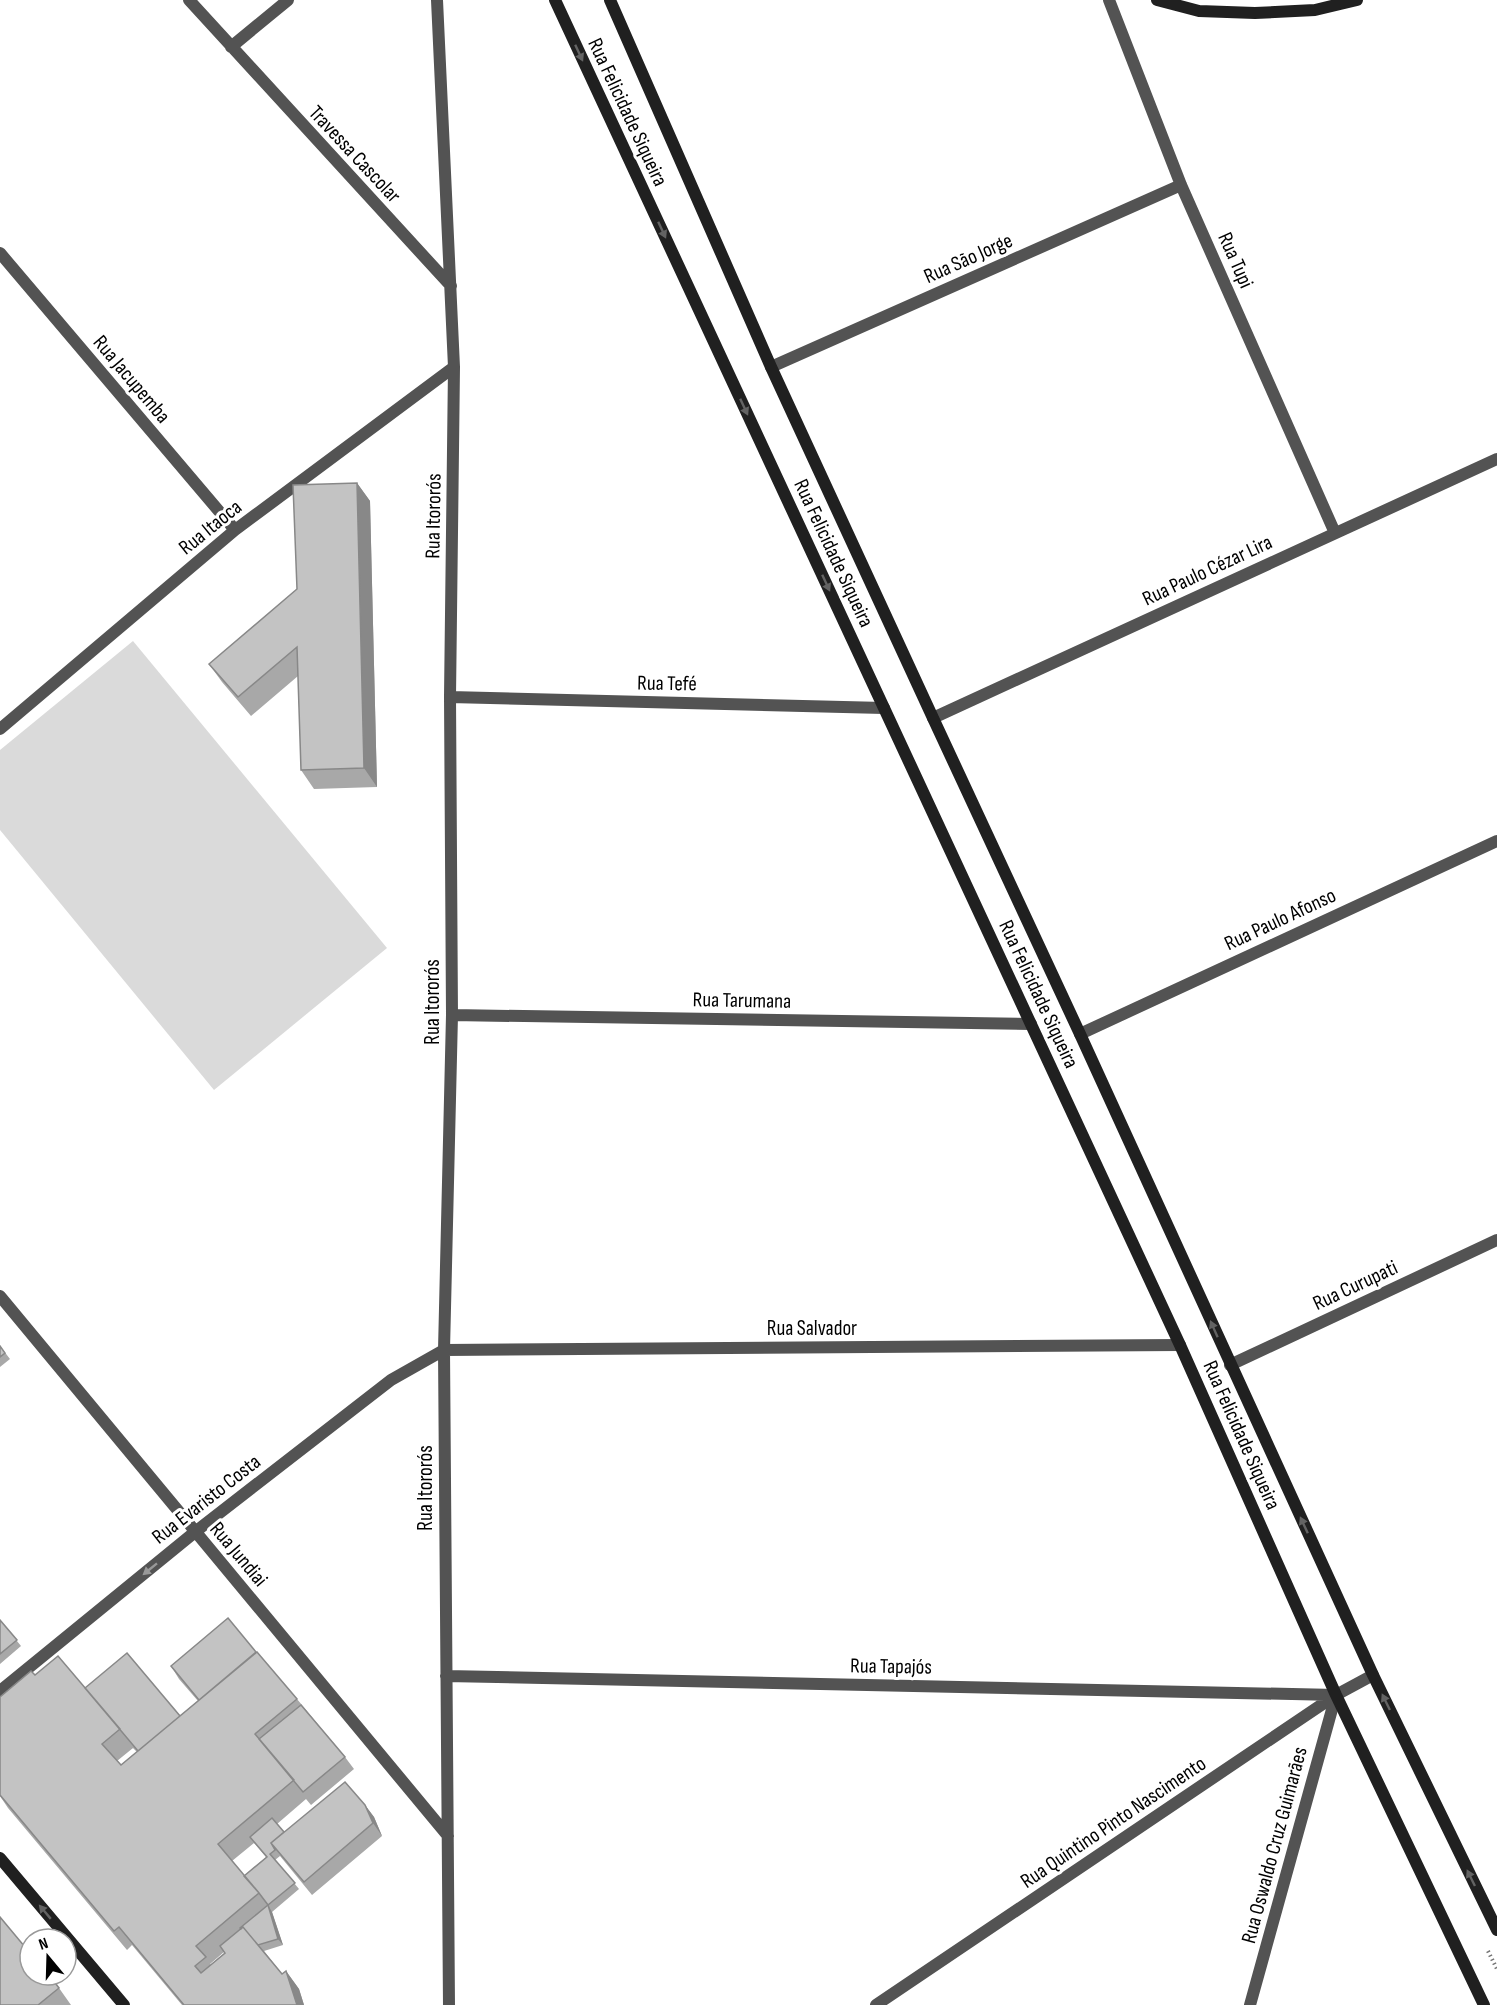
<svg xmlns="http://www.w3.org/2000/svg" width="1497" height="2005" viewBox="0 0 1497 2005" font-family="'Sofia Sans Condensed',sans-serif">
  <rect width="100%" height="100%" fill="#fff"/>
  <!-- pitch -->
  <path fill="#dadada" d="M 133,641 L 387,948 L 214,1090 L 0,830 L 0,750 Z"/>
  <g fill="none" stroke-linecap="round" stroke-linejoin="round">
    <!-- path -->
    <path stroke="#757575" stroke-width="4" stroke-dasharray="1.5 3" stroke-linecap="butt" d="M 1488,1951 L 1497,1969"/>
    <!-- street -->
    <path stroke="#535353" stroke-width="12" d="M 189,0 L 451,286
      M 437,0 L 454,367 L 450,697 L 452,1015 L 444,1350 L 449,2005
      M 1109,0 L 1181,185 L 1335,533
      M 231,47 L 288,0
      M 0,253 L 235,530
      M 771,367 L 1181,185
      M 450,697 L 884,708
      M 933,718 L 1497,459
      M 0,729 L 235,530 L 454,367
      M 452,1015 L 1031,1024
      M 1080,1034 L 1497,841
      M 0,1296 L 448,1836
      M 1230,1365 L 1497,1240
      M 446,1676 L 1336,1695
      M 0,1691 L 195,1532 L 391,1380 L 444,1350 L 1180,1345
      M 876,2005 L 1336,1695 L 1373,1675
      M 1250,2005 L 1336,1695"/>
    <!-- secondary -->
    <path stroke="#202020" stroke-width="12" d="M 555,0 L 1180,1345 L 1336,1695 L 1484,2005
      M 610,0 L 771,367 L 933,718 L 1080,1034 L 1373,1675 L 1497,1930
      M 1157,0 L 1199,11 L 1255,13 L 1315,10 L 1357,0
      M 0,1858 L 124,2005"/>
  </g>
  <!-- wall -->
  <path fill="#a8a8a8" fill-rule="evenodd" d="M 357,483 L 370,501 L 377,787 L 314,789 L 301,770 L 298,676 L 251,716 L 222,682 L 209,664 L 297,589 Z
    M 0,1346 L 10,1359 L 0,1367 Z
    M 0,1620 L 21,1646 L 0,1664 Z
    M 171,1666 L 297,1699 L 345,1757 L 354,1769 L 311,1805 L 306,1799 L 277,1824 L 284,1832 L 365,1805 L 374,1817 L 382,1836 L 312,1895 L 280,1856 L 275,1860 L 299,1889 L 272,1912 L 283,1945 L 264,1951 L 282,1974 L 286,1971 L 299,1989 L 304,2005 L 182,2005 L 132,1945 L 127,1950 L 8,1808 L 0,1796 L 0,1697 L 35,1675 L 85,1688 L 180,1716 L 198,1701 L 179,1679 ZM 132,1747 L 137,1752 L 121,1765 L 117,1761 L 133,1748 ZM 254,1843 L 266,1857 L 244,1876 L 232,1861 ZM 224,1952 L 225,1953 L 211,1965 L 210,1964 Z
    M 59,1988 L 71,2005 L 0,2005 Z"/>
  <!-- shaded-wall -->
  <path fill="#888" d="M 357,483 L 370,501 L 377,787 L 364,768 Z
    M 365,1805 L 374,1817 L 382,1836 L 373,1823 Z
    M 268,1905 L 272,1912 L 283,1945 L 278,1939 Z
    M 286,1971 L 299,1989 L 304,2005 L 297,2005 Z"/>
  <!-- building -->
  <path fill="#c3c3c3" stroke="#888" stroke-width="1.5" d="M 357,483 L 364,768 L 301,770 L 297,647 L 238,697 L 209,664 L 297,589 L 293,485 Z
    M 0,1346 L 5,1353 L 0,1357 Z
    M 228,1618 L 256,1652 L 199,1700 L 171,1666 Z
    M 0,1620 L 17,1640 L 0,1654 Z
    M 257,1652 L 297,1699 L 255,1734 L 294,1780 L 218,1844 L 259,1893 L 196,1946 L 206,1957 L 195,1966 L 201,1973 L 225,1953 L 220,1946 L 243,1927 L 282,1974 L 286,1971 L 297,2005 L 184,2005 L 119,1927 L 114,1931 L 0,1795 L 0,1697 L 31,1671 L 35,1675 L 58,1656 L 120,1729 L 102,1744 L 121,1765 Z
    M 127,1653 L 180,1716 L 138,1751 L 85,1688 Z
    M 301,1705 L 345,1757 L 303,1792 L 259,1739 Z
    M 345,1782 L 365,1805 L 373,1823 L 304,1882 L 271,1843 Z
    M 272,1818 L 284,1832 L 271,1843 L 275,1850 L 270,1854 L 295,1883 L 268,1905 L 278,1939 L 258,1945 L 243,1927 L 241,1929 L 240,1928 L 268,1905 L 259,1893 L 244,1876 L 267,1857 L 250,1837 Z
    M 0,1917 L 30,1953 L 30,1975 L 49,1975 L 59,1988 L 38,2005 L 0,2005 Z"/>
  <!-- one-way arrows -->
  <defs><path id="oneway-solid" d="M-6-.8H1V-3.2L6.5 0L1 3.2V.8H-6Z" transform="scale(1.5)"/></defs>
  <g fill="#636363">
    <use href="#oneway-solid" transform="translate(579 53) rotate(65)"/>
    <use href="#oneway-solid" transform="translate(662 230) rotate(65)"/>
    <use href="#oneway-solid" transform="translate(744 407) rotate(65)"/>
    <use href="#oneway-solid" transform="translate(826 583) rotate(65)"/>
    <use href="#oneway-solid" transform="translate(1214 1329) rotate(-114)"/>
    <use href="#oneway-solid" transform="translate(1304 1525) rotate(-115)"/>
    <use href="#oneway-solid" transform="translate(1386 1702) rotate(-116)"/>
    <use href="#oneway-solid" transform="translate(1471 1878) rotate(-116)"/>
    <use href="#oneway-solid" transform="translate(45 1912) rotate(-130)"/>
  </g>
  <use fill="#989898" href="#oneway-solid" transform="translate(150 1569) rotate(141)"/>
  <g text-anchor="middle" stroke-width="6" stroke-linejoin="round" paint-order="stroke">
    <!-- street labels -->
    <g font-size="21" fill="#000" stroke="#fff">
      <text transform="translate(628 112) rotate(65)" y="7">Rua Felicidade Siqueira</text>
      <text transform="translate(355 154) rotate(47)" y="7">Travessa Cascolar</text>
      <text transform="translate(968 258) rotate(-24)" y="7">Rua São Jorge</text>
      <text transform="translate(1236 260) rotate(66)" y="7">Rua Tupi</text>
      <text transform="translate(132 379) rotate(50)" y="7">Rua Jacupemba</text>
      <text transform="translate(433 516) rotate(-89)" y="7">Rua Itororós</text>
      <text transform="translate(210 527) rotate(-39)" y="7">Rua Itaoca</text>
      <text transform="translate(834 553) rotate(65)" y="7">Rua Felicidade Siqueira</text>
      <text transform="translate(1207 570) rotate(-25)" y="7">Rua Paulo Cézar Lira</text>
      <text transform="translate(667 683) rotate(1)" y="7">Rua Tefé</text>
      <text transform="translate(1280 919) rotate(-25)" y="7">Rua Paulo Afonso</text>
      <text transform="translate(1039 994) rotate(65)" y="7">Rua Felicidade Siqueira</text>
      <text transform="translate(742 1000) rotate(1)" y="7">Rua Tarumana</text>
      <text transform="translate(432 1002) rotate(-90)" y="7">Rua Itororós</text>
      <text transform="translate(1355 1285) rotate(-25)" y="7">Rua Curupati</text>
      <text x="812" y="1335">Rua Salvador</text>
      <text transform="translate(1242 1435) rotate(66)" y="7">Rua Felicidade Siqueira</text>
      <text transform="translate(425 1488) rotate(-90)" y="7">Rua Itororós</text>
      <text transform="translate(206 1499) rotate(-38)" y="7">Rua Evaristo Costa</text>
      <text transform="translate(239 1554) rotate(50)" y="7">Rua Jundiai</text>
      <text transform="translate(891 1666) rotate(1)" y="7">Rua Tapajós</text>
      <text transform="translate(1113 1822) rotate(-34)" y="7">Rua Quintino Pinto Nascimento</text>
      <text transform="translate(1274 1845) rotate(-75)" y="7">Rua Oswaldo Cruz Guimarães</text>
    </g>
  </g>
  <!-- north arrow -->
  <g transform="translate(48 1957) rotate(341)"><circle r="28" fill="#ffffff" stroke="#999999" stroke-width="1.5"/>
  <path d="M0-4.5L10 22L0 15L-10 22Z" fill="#000000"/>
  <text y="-9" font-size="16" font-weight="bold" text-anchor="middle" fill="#000000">N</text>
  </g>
</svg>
